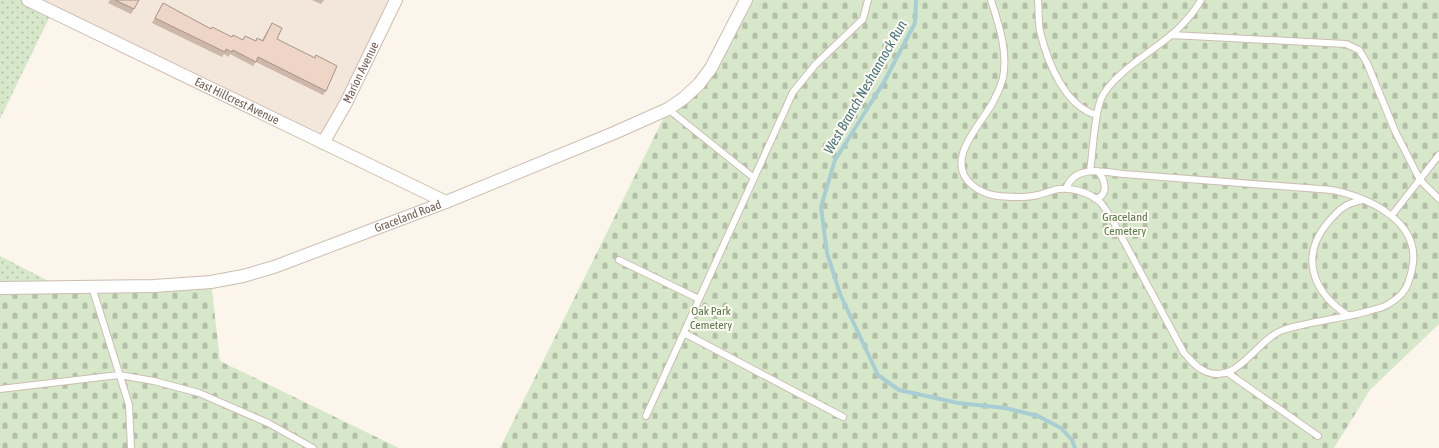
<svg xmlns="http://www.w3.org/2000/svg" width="1439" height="448" viewBox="0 0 1439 448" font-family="'Asap Condensed',sans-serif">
  <defs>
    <pattern id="cemetery-stones" width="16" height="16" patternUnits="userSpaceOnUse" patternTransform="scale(1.25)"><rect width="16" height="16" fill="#d7e8ca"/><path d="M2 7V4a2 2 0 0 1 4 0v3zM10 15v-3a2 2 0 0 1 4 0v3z" fill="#b3bfa6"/></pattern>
    <pattern id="park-dots" width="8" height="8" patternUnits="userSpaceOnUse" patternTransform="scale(1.25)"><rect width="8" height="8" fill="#d7e8ca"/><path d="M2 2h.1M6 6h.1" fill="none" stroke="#b3bfa6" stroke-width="1.8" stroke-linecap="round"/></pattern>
  </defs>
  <rect width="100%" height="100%" fill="#fbf5eb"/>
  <!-- residential -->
  <path fill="#f2e7da" d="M 28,0 L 396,0 L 323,143 Z"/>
  <!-- cemetery -->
  <path fill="url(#cemetery-stones)" d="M 746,0 L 1439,0 L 1439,324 L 1370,390 L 1334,448 L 500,448 L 668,109 L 699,84 Z
    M 211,282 L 220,361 L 399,448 L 0,448 L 0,288 Z"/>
  <!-- park -->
  <path fill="url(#park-dots)" d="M 0,0 L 28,0 L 52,12 L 0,119 Z
    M 0,256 L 62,288 L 0,288 Z"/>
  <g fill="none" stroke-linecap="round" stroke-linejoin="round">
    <!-- stream -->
    <path stroke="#a8ced4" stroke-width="4" d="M 916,0 L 915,23 L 884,82 L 835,160 L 821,207 L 827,253 L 840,294 L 878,375 L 899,390 L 958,403 L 1005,408 L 1038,416 L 1061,428 L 1072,440 L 1075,448"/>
    <!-- service casing -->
    <g stroke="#cdbdb2" stroke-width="8">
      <path id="service" d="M 991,0 C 999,25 1008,51 1003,78 C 1001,85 997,95 993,102 C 981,125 943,160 972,185 C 986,197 1003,197 1021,197 C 1034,197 1042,194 1054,190 C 1069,186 1089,192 1100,202 C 1105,207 1109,215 1113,221 L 1184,353 C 1189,358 1195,366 1201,369 C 1236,390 1255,340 1283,330 C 1311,321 1341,319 1369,311 C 1375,309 1382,308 1387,305 C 1404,295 1408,288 1412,269 C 1422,224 1374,200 1337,191 C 1327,189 1316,189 1306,188 L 1124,174 C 1104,172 1074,164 1066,189
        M 1038,0 C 1039,10 1038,21 1040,31 C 1047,61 1065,107 1097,115
        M 1171,35 L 1346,44 L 1359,50 L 1367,63 L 1395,131 L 1420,180 L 1439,199
        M 668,109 L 754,178
        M 1090,171 C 1093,152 1094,116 1101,99 C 1112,73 1157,49 1177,30 C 1186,21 1195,11 1201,0
        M 1095,199 C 1110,196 1105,178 1097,171
        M 1392,215 L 1439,155
        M 619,260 L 699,299
        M 92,287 L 129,405 L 131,448
        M 1349,316 C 1316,295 1299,261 1325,226 C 1330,220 1337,211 1344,207 C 1349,203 1356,202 1362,200
        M 684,333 L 843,417
        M 1228,373 L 1318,436
        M 0,389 L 119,375 L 154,381 L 199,393 L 268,423 L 313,448
        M 646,416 L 793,92 L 815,65 L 863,19 L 868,0"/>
    </g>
    <!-- minor casing -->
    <g stroke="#cdbdb2" stroke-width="14">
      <g id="minor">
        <path id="s1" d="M 28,0 L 446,202"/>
        <path id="s2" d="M 323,143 L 346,103 L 396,0"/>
        <path id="s3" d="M 0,288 L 154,286 L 211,282 L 243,276 L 274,267 L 446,202 L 614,133 L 668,109 L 684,98 L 699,84 L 711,68 L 746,0"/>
      </g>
    </g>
    <!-- service -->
    <use href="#service" stroke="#fff" stroke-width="6"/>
    <!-- minor -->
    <use href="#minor" stroke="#fff" stroke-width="12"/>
  </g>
  <!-- wall -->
  <path fill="#cdb7a9" d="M 110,0 L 139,0 L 131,14 L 108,3 Z
    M 312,0 L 324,0 L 321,4 Z
    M 163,3 L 211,29 L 232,37 L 233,35 L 243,40 L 245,36 L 255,41 L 257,38 L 262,40 L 272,23 L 277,39 L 314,58 L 316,55 L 326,91 L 323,95 L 256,62 L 253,66 L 230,54 L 229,57 L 224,54 L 222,57 L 152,23 Z"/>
  <!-- building -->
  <path fill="#eed5c5" stroke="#a7958a" d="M 115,0 L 139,0 L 134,9 Z
    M 163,3 L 211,29 L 212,27 L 232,37 L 233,35 L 243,40 L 245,36 L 256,41 L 257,38 L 263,41 L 272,23 L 282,28 L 277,39 L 315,58 L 316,55 L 337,66 L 326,91 L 258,57 L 256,62 L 233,50 L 232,52 L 226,49 L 225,52 L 155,18 Z"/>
  <g text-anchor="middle" stroke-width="4" stroke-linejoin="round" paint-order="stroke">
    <!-- street labels -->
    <g font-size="12" fill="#745c50" stroke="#fef9f2">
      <text dy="4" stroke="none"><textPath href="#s2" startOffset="80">Marion Avenue</textPath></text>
      <text dy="4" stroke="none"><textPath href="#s1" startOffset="232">East Hillcrest Avenue</textPath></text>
      <text dy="4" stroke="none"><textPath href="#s3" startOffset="419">Graceland Road</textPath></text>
    </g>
    <!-- park labels -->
    <g font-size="12" fill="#587949" stroke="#fef9f2">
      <text x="1125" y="221">Graceland<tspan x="1125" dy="14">Cemetery</tspan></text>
      <text x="711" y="315">Oak Park<tspan x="711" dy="14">Cemetery</tspan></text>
    </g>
    <!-- water labels -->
    <g font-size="14" font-style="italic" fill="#47777f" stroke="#fef9f2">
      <text transform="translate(865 87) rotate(-60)" y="5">West Branch Neshannock Run</text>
    </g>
  </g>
</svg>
